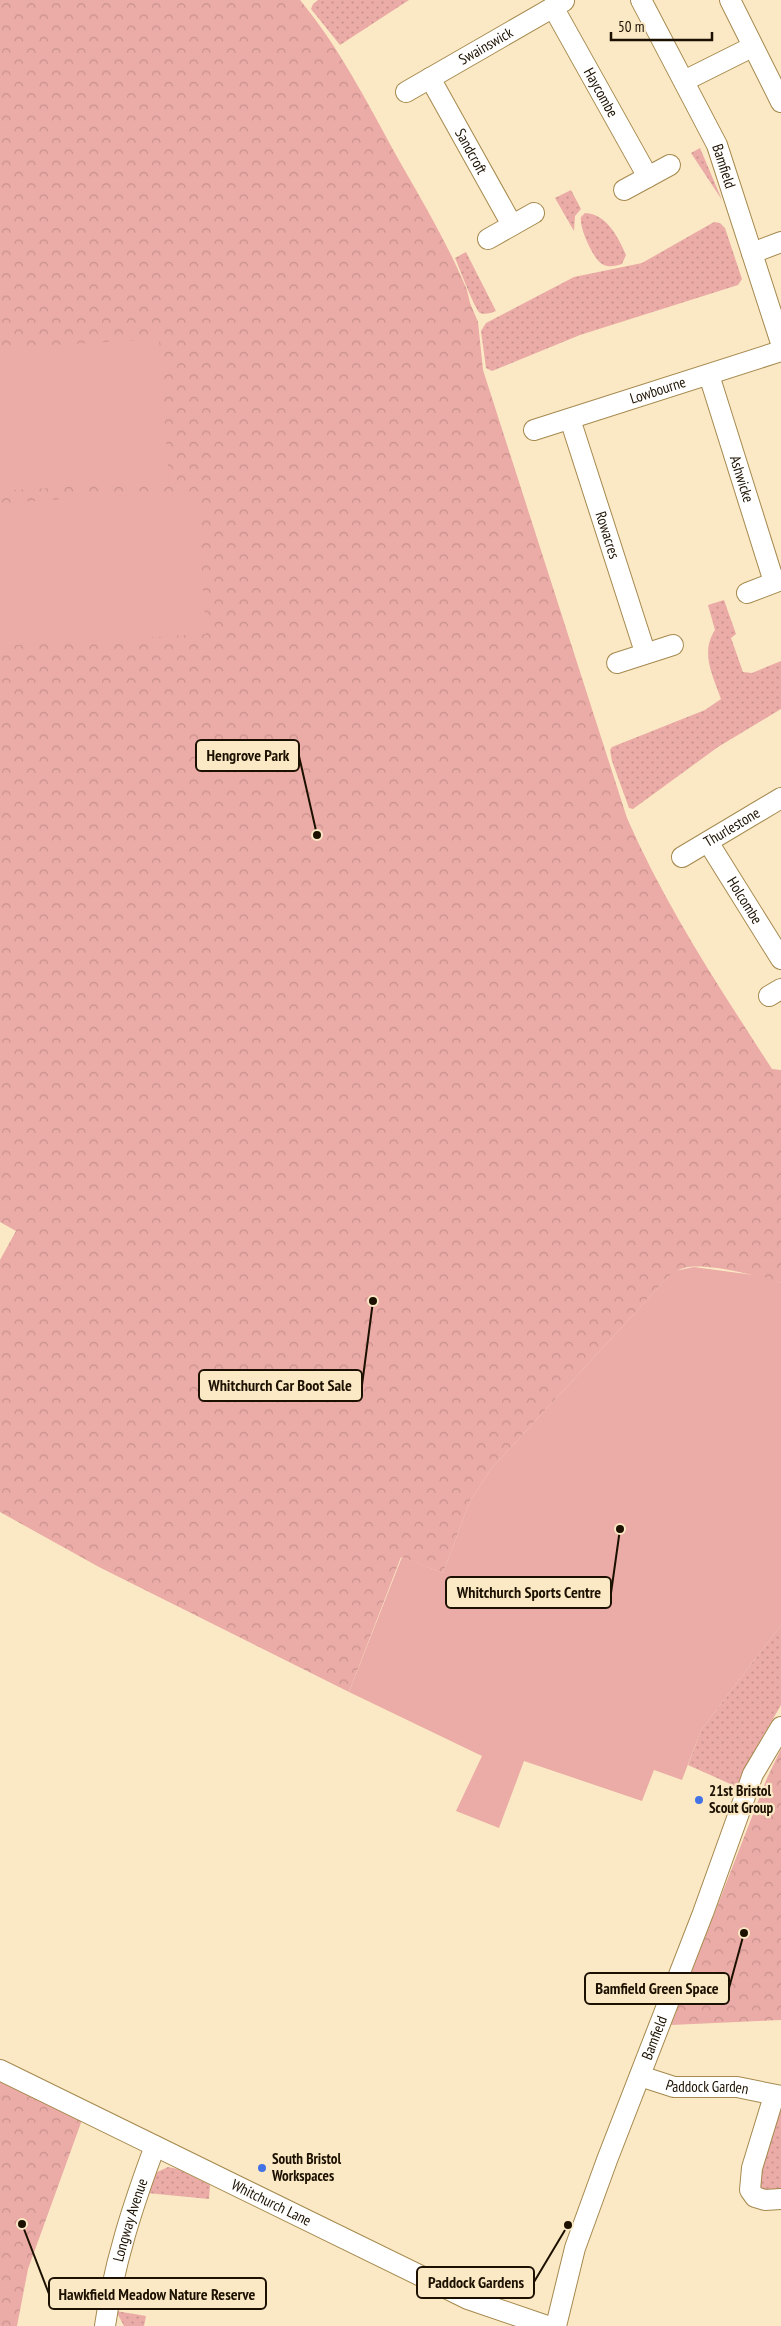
<svg xmlns="http://www.w3.org/2000/svg" width="781" height="2326" viewBox="0 0 781 2326" font-family="'PT Sans Narrow',sans-serif">
  <defs>
    <pattern id="grass-dots" width="8" height="8" patternUnits="userSpaceOnUse" patternTransform="scale(1.25)"><rect width="8" height="8" fill="#ebaba6"/><path d="M2 2h.1M6 6h.1" fill="none" stroke="#c9928d" stroke-width="1.8" stroke-linecap="round"/></pattern>
    <pattern id="park-crowns" width="20" height="18" patternUnits="userSpaceOnUse" patternTransform="scale(1.25)"><rect width="20" height="18" fill="#ebaba6"/><path d="M2 6a3 3 0 1 1 6 0M12 15a3 3 0 1 1 6 0" fill="none" stroke="#c9928d"/></pattern>
  </defs>
  <rect width="100%" height="100%" fill="#fbe9c5"/>
  <!-- grass -->
  <path fill="url(#grass-dots)" d="M 318,0 L 409,0 L 340,45 L 311,9 L 313,4 Z
    M 700,148 L 722,200 L 691,153 Z
    M 571,190 L 581,209 L 575,216 L 574,231 L 555,198 Z
    M 585,213 C 607,214 618,237 626,255 L 622,264 C 616,266 608,268 602,264 C 593,259 579,227 581,217 Z
    M 714,222 L 720,223 L 725,228 L 742,279 L 738,285 L 580,335 L 492,371 L 486,368 L 481,331 L 486,323 L 574,277 L 642,263 Z
    M 466,252 L 469,258 L 496,311 C 491,313 485,315 480,313 C 475,310 459,267 455,258 Z
    M 724,600 L 736,634 L 731,638 L 743,672 L 752,673 L 781,661 L 781,709 L 718,747 L 633,809 L 629,808 L 612,761 L 610,750 L 612,747 L 705,710 L 721,699 C 713,676 700,653 715,630 L 708,605 Z
    M 781,1625 L 781,1705 L 752,1755 L 737,1787 L 688,1765 L 701,1730 Z
    M 781,2107 L 781,2193 L 762,2189 L 757,2182 Z
    M 168,2167 L 178,2169 L 210,2185 L 209,2199 L 147,2193 L 155,2173 Z
    M 116,2311 L 146,2316 L 144,2326 L 124,2326 Z"/>
  <!-- park -->
  <path fill="url(#park-crowns)" d="M 0,0 L 300,0 C 339,47 367,102 396,155 C 421,199 448,244 467,290 L 470,303 L 478,322 L 483,370 L 627,818 C 666,907 719,987 772,1069 L 781,1070 L 781,1283 C 759,1276 705,1262 684,1268 C 677,1270 672,1274 667,1278 L 490,1470 L 470,1501 L 443,1573 L 401,1557 L 349,1692 L 99,1567 L 0,1512 L 0,1260 L 16,1231 L 0,1222 Z
    M 781,1749 L 781,2020 L 671,2025 L 767,1778 Z
    M 0,2079 L 82,2120 L 28,2269 L 17,2326 L 0,2326 Z"/>
  <!-- garden -->
  <path fill="#ebaba6" d="M 159,339 L 169,481 L 0,491 L 0,348 Z
    M 197,491 L 206,634 L 0,646 L 0,503 Z
    M 694,1267 L 761,1276 L 781,1283 L 781,1625 L 701,1730 L 682,1780 L 654,1770 L 642,1801 L 524,1761 L 499,1828 L 456,1811 L 482,1756 L 349,1692 L 402,1557 L 443,1573 L 470,1501 L 490,1470 L 667,1278 L 675,1271 Z"/>
  <g fill="none" stroke-linecap="round" stroke-linejoin="round">
    <!-- minor casing -->
    <g stroke="#a5894e" stroke-width="22">
      <g id="minor">
        <path id="s1" d="M 641,0 L 717,145 L 781,343"/>
        <path d="M 730,0 L 781,102"/>
        <path id="s2" d="M 553,7 L 648,177"/>
        <path id="s3" d="M 430,78 L 512,225"/>
        <path d="M 684,81 L 752,47"/>
        <path id="s4" d="M 406,92 L 564,1"/>
        <path d="M 624,190 L 670,165"/>
        <path d="M 488,239 L 534,213"/>
        <path d="M 752,253 L 781,242"/>
        <path id="s5" d="M 709,375 L 774,582"/>
        <path id="s6" d="M 570,419 L 645,652"/>
        <path id="s7" d="M 534,430 L 781,351"/>
        <path d="M 747,593 L 781,580"/>
        <path d="M 617,663 L 673,645"/>
        <path id="s8" d="M 708,842 L 781,959"/>
        <path id="s9" d="M 682,857 L 781,798"/>
        <path d="M 769,996 L 781,989"/>
        <path id="s10" d="M 0,2070 L 468,2299 L 547,2326"/>
        <path id="s11" d="M 640,2076 L 674,2087 L 737,2087 L 781,2096"/>
        <path d="M 774,2096 L 752,2168 L 750,2190 L 755,2197 L 765,2200 L 781,2199"/>
        <path id="s12" d="M 105,2326 C 114,2263 133,2205 155,2146"/>
        <path id="s13" d="M 556,2326 L 575,2248 L 607,2160 L 703,1913 L 753,1774 L 781,1727"/>
      </g>
    </g>
    <!-- minor -->
    <use href="#minor" stroke="#fff" stroke-width="20"/>
  </g>
  <!-- markers -->
  <g fill="#4272e3" stroke="#fbe9c5" stroke-width="2">
    <circle cx="699" cy="1800" r="5"/>
    <circle cx="262" cy="2168" r="5"/>
  </g>
  <g text-anchor="middle" stroke-width="4.5" stroke-linejoin="round" paint-order="stroke">
    <!-- street labels -->
    <g font-size="15" fill="#1c1100" stroke="#fbe9c5">
      <text dy="5" stroke="none"><textPath href="#s4" startOffset="92">Swainswick</textPath></text>
      <text dy="5" stroke="none"><textPath href="#s2" startOffset="98">Haycombe</textPath></text>
      <text dy="5" stroke="none"><textPath href="#s3" startOffset="84">Sandcroft</textPath></text>
      <text dy="5" stroke="none"><textPath href="#s1" startOffset="186">Bamfield</textPath></text>
      <text dy="5" stroke="none"><textPath href="#s7" startOffset="130">Lowbourne</textPath></text>
      <text dy="5" stroke="none"><textPath href="#s5" startOffset="109">Ashwicke</textPath></text>
      <text dy="5" stroke="none"><textPath href="#s6" startOffset="122">Rowacres</textPath></text>
      <text dy="5" stroke="none"><textPath href="#s9" startOffset="58">Thurlestone</textPath></text>
      <text dy="5" stroke="none"><textPath href="#s8" startOffset="69">Holcombe</textPath></text>
      <text dy="5" stroke="none"><textPath href="#s13" startOffset="305">Bamfield</textPath></text>
      <text dy="5" stroke="none"><textPath href="#s11" startOffset="69">Paddock Garden</textPath></text>
      <text dy="5" stroke="none"><textPath href="#s10" startOffset="302">Whitchurch Lane</textPath></text>
      <text dy="5" stroke="none"><textPath href="#s12" startOffset="109">Longway Avenue</textPath></text>
    </g>
    <!-- poi labels -->
    <g font-size="15" font-weight="bold" fill="#1c1100" stroke="#fbe9c5" text-anchor="start">
      <text x="709" y="1796">21st Bristol<tspan x="709" dy="17">Scout Group</tspan></text>
      <text x="272" y="2164">South Bristol<tspan x="272" dy="17">Workspaces</tspan></text>
    </g>
  </g>
  <!-- callouts -->
  <path fill="none" stroke="#1c1100" stroke-width="2" d="M317 835L299 756M373 1301L362 1385M620 1529L611 1593M744 1933L729 1988M568 2225L534 2282M22 2224L49 2294"/>
  <g fill="#1c1100" stroke="#fbe9c5" stroke-width="2">
    <circle cx="317" cy="835" r="5"/>
    <circle cx="373" cy="1301" r="5"/>
    <circle cx="620" cy="1529" r="5"/>
    <circle cx="744" cy="1933" r="5"/>
    <circle cx="568" cy="2225" r="5"/>
    <circle cx="22" cy="2224" r="5"/>
  </g>
  <g fill="#fbe9c5" stroke="#1c1100" stroke-width="2">
    <rect x="196" y="740" width="103" height="31" rx="5"/>
    <rect x="199" y="1370" width="163" height="31" rx="5"/>
    <rect x="446" y="1577" width="165" height="31" rx="5"/>
    <rect x="585" y="1973" width="144" height="31" rx="5"/>
    <rect x="417" y="2267" width="117" height="31" rx="5"/>
    <rect x="49" y="2278" width="217" height="31" rx="5"/>
  </g>
  <g font-size="16" text-anchor="middle" font-weight="bold" fill="#1c1100">
    <text x="248" y="761">Hengrove Park</text>
    <text x="280" y="1391">Whitchurch Car Boot Sale</text>
    <text x="529" y="1598">Whitchurch Sports Centre</text>
    <text x="657" y="1994">Bamfield Green Space</text>
    <text x="476" y="2288">Paddock Gardens</text>
    <text x="157" y="2300">Hawkfield Meadow Nature Reserve</text>
  </g>
  <!-- scale -->
  <path d="M611 32v8h101v-8" fill="none" stroke="#1c1100" stroke-width="2.5"/>
  <text x="618" y="32" font-size="15" fill="#1c1100" stroke="#fbe9c5" stroke-width="4" paint-order="stroke">50 m</text>
</svg>
